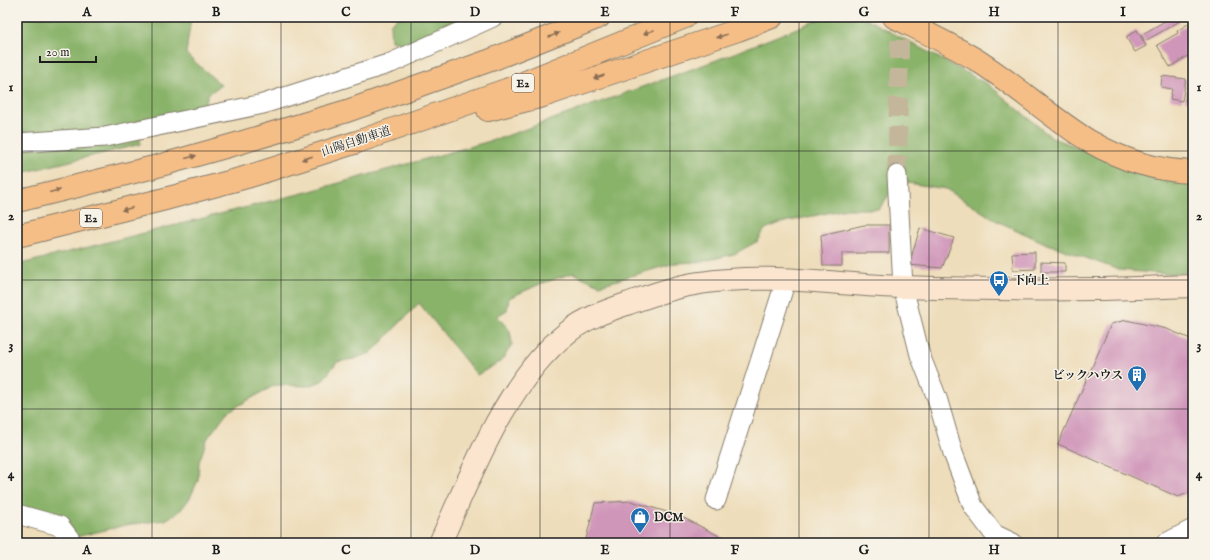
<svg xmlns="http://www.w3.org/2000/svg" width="1210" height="560" viewBox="0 0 1210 560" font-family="'IM FELL English','Noto Serif JP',serif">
  <rect width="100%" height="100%" fill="#f7f3e8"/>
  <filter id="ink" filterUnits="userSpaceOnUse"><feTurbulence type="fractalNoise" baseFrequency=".025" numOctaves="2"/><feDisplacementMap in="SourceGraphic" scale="8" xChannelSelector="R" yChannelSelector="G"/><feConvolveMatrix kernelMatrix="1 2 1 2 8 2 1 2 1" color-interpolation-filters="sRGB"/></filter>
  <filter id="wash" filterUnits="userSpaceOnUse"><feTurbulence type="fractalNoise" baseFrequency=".012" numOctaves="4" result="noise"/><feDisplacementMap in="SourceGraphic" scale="16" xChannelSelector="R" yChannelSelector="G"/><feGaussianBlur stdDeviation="0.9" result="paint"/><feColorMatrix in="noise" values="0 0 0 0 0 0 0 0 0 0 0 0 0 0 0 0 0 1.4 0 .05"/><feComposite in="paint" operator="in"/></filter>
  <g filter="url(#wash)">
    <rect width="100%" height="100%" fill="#eeddba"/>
    <!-- forest -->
    <path fill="#8ab36a" stroke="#536843" d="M 17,17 L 191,17 L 186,54 L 221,85 L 208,94 L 205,105 L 135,122 L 141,144 L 17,174 Z
      M 398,17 L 466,17 L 404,44 L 391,41 L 390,24 Z
      M 825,17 L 863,17 L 989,85 L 1051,137 L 1158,179 L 1193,181 L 1193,272 L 1165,274 L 1119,270 L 1045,243 L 997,221 L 946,189 L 908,183 L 903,173 L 891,192 L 879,209 L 846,209 L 780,223 L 765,229 L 758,241 L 734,254 L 700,262 L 675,263 L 600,285 L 573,273 L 540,284 L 509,298 L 507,310 L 497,316 L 510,331 L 512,344 L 506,354 L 500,362 L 477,375 L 419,303 L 371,353 L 353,359 L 337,362 L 322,381 L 308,386 L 275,385 L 227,412 L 207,439 L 199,462 L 198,480 L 190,498 L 179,512 L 165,520 L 126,525 L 76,537 L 17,507 L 17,265 L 307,192 L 501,138 L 714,61 Z"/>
    <g id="blocks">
      <!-- building -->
      <path fill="#d096ba" d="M 1172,17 L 1178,17 L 1180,21 L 1145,41 L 1141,35 Z
        M 1188,24 L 1192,31 L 1189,33 L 1193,39 L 1193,53 L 1170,67 L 1157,45 L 1178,33 L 1177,31 Z
        M 1137,30 L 1146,46 L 1135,52 L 1126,37 Z
        M 1162,76 L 1186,79 L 1182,101 L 1170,99 L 1172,89 L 1161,87 Z
        M 1188,83 L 1193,83 L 1193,102 L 1185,101 Z
        M 864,225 L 889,225 L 889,253 L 842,253 L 842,266 L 823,266 L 821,235 Z
        M 920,228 L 954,238 L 942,268 L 909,265 Z
        M 1035,252 L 1035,269 L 1013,270 L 1012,253 Z
        M 1041,262 L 1065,263 L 1065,272 L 1041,272 Z
        M 1126,320 L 1167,329 L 1193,340 L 1193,491 L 1178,497 L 1058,444 L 1111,324 Z
        M 631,501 L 680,516 L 723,538 L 722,543 L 585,543 L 595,503 Z"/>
    </g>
  </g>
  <g filter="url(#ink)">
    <use href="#blocks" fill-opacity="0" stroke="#857c6b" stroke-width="1"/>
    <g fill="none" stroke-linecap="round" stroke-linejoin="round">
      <!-- street-tunnel -->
      <path stroke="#c4b69a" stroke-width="19" stroke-dasharray="19 10" stroke-linecap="butt" d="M 897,175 L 900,17"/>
      <!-- street casing -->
      <g stroke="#857c6b" stroke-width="21">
        <path id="street" d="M 17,143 L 105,137 L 263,104 L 391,63 L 493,17
          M 897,175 L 903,287 L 920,355 L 937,398 L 953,453 L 973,506 L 994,534 L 1013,543
          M 716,500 L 786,280
          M 17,514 L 60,526 L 70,539 L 71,543
          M 1166,543 L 1193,529"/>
      </g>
      <!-- secondary casing -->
      <g stroke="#857c6b" stroke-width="24">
        <path id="secondary" d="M 440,543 C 472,473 506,381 568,332 C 587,317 609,310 632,302 C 654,294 677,286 700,283 C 768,272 836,285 904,287 C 966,289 1029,290 1091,289 C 1125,289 1159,287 1193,286"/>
      </g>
      <!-- highway casing -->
      <g stroke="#857c6b" stroke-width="24">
        <path id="highway" d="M 894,17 C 922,31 951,44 978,61 C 1016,85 1050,117 1089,141 C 1120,159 1157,171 1193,172
          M 488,110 L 543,96 L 738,30 L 772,17
          M 17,201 L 154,167 L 236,144 L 347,111 L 491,60 L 599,17
          M 17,236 L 165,199 L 247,177 L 357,142 L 506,90 L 685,17"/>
      </g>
      <!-- street -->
      <use href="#street" stroke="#fff" stroke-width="19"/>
      <!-- secondary -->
      <use href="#secondary" stroke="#fbe5cf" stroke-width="22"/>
      <!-- highway -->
      <use href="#highway" stroke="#f6be87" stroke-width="22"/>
    </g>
    <!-- one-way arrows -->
    <defs><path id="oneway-solid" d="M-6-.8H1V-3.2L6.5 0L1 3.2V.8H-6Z"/></defs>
    <g fill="#896d52">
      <use href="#oneway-solid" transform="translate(649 32) rotate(158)"/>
      <use href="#oneway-solid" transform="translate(554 35) rotate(-22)"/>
      <use href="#oneway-solid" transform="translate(722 36) rotate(161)"/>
      <use href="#oneway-solid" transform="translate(599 77) rotate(161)"/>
      <use href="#oneway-solid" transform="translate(191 157) rotate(-15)"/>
      <use href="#oneway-solid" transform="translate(307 158) rotate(162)"/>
      <use href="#oneway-solid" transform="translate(55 191) rotate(-14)"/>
      <use href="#oneway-solid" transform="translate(127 209) rotate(166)"/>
    </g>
  </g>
  <!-- grid -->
  <path fill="none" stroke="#1c1c1c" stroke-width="1" stroke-opacity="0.55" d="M 152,17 L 152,543M 281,17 L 281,543M 411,17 L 411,543M 540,17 L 540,543M 670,17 L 670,543M 799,17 L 799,543M 929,17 L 929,543M 1058,17 L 1058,543M 17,151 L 1193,151M 17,280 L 1193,280M 17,409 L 1193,409"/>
  <!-- icons -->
  <defs>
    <g id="bus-pin" transform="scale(1)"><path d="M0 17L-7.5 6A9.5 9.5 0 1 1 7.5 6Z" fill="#1f6fb2" stroke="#f7f3e8"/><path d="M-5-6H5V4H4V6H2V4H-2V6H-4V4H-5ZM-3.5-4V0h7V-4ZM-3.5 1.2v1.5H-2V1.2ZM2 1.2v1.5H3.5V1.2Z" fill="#fff"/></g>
    <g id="building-pin" transform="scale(1)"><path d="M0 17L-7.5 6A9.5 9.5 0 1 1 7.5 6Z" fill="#1f6fb2" stroke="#f7f3e8"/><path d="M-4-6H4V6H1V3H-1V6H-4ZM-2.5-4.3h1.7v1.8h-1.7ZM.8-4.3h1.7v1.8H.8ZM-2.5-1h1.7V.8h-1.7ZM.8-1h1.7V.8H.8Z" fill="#fff"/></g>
    <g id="shop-pin" transform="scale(1)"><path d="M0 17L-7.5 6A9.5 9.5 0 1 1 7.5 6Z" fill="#1f6fb2" stroke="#f7f3e8"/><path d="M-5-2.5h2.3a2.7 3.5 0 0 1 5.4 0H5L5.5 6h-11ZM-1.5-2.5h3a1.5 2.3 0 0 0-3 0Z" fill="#fff"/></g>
  </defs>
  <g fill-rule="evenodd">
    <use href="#bus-pin" x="999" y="280"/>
    <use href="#building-pin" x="1137" y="375"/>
    <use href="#shop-pin" x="640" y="517"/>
  </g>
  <g text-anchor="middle" stroke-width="3" stroke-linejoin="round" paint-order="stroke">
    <!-- shield labels -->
    <g fill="#f7f3e8" stroke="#5e5c59" stroke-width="1">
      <rect x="512" y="74" width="22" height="18" rx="3"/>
      <rect x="80" y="209" width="22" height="18" rx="3"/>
    </g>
    <g font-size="11" font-weight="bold" fill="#1c1c1c">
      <text x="523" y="87">E2</text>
      <text x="91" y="222">E2</text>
    </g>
    <!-- street labels -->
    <g font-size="12" fill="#1c1c1c" stroke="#f7f3e8">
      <text transform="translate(356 141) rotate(-18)" y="4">山陽自動車道</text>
    </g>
    <!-- poi labels -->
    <g font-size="12" font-weight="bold" fill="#1c1c1c" stroke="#f7f3e8" text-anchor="start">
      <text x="1013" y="284">下向上</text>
      <text x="1123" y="379" text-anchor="end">ビックハウス</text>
      <text x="654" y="521">DCM</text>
    </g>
  </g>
  <!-- margin -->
  <rect width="1210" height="560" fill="none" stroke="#f7f3e8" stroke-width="44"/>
  <!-- scale -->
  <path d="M40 56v6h56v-6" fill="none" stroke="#1c1c1c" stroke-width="2"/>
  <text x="46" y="56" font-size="12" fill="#1c1c1c" stroke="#f7f3e8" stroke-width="3" paint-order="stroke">20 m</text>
  <rect x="22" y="22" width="1166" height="516" fill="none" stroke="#1c1c1c" stroke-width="1.5"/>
  <g font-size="13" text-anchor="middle" font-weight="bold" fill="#1c1c1c">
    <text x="87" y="16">A</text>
    <text x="216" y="16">B</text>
    <text x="346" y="16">C</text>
    <text x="475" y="16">D</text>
    <text x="605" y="16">E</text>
    <text x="735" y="16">F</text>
    <text x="864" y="16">G</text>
    <text x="994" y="16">H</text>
    <text x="1123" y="16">I</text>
    <text x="11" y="91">1</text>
    <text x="1199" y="91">1</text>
    <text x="11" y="220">2</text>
    <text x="1199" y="220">2</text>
    <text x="11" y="349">3</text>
    <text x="1199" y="349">3</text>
    <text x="11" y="478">4</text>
    <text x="1199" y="478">4</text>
    <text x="87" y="554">A</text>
    <text x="216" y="554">B</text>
    <text x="346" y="554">C</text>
    <text x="475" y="554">D</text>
    <text x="605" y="554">E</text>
    <text x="735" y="554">F</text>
    <text x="864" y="554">G</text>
    <text x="994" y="554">H</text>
    <text x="1123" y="554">I</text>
  </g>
</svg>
